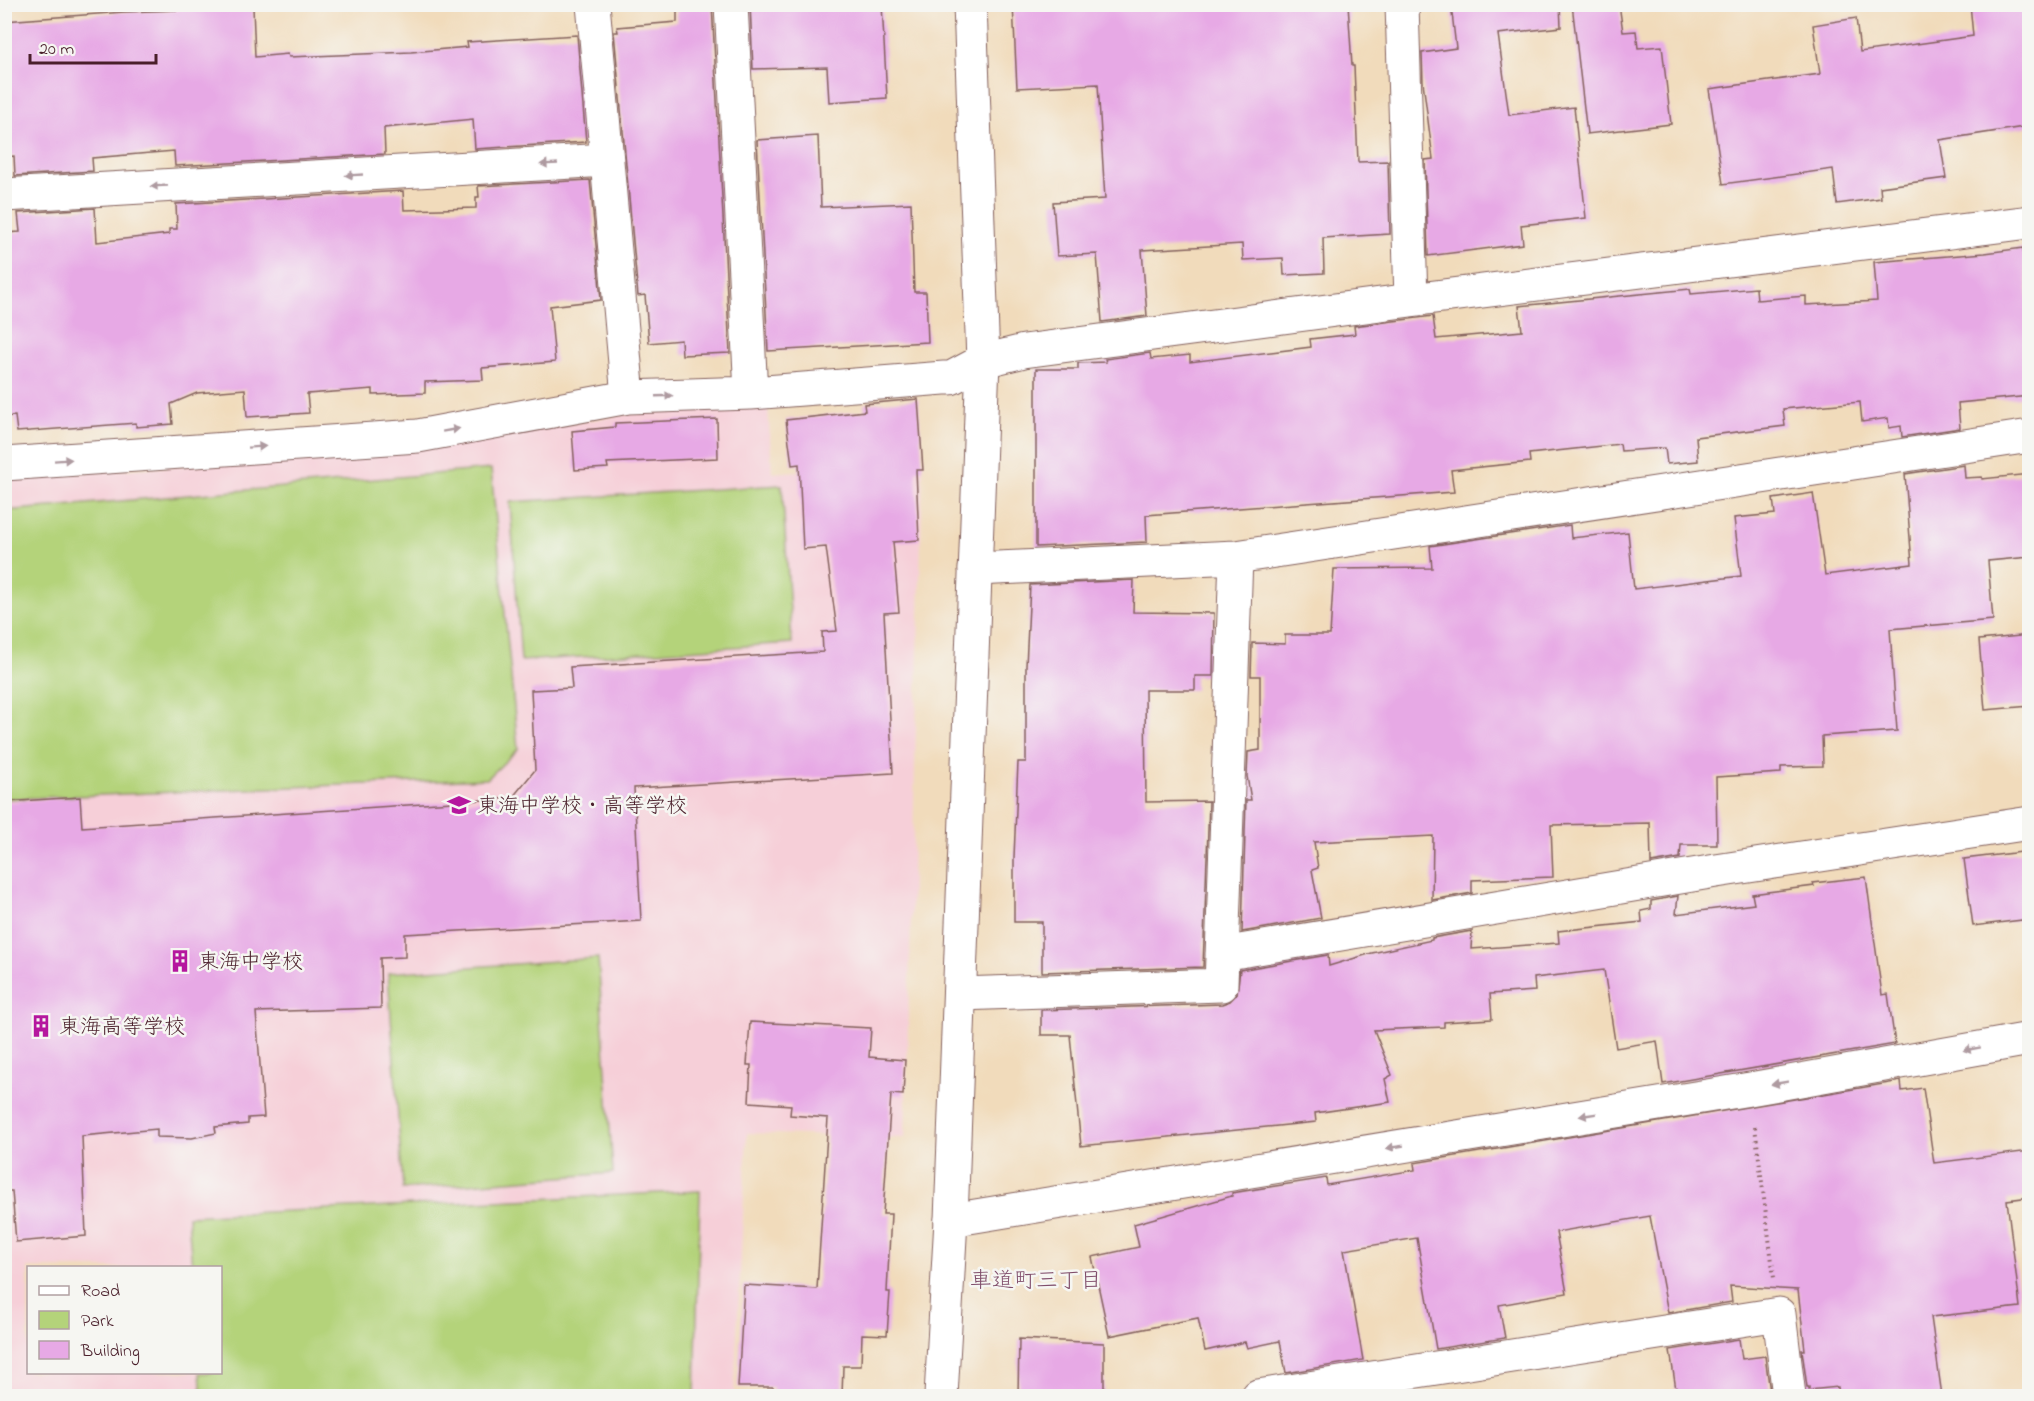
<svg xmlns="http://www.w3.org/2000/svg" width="2034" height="1401" viewBox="0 0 2034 1401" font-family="'Indie Flower','Klee One',sans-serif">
  <rect width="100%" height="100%" fill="#f6f6f2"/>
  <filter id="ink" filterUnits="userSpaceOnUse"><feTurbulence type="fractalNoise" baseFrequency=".0167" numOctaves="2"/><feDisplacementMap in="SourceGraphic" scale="12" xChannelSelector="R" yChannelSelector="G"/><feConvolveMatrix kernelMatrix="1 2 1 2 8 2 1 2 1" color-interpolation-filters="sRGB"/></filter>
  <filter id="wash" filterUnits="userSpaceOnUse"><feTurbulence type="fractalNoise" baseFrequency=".008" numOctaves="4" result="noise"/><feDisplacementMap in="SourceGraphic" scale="24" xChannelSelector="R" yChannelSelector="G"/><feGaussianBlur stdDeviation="1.35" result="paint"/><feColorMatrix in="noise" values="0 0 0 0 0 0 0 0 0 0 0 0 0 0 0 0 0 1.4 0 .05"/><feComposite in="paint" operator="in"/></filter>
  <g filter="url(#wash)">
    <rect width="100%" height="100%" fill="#f1dbbb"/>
    <!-- built -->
    <path fill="#f6cfd8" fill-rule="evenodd" d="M 768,406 L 772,473 L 923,463 L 905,1138 L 747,1133 L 734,1396 L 5,1396 L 5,478 L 411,450 L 635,413 ZM 28,1268 L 220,1268 L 220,1372 L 28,1372 Z"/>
    <!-- green -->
    <path fill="#b4d37a" stroke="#7f7952" stroke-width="1.5" d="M 491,469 L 518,749 L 487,779 L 5,799 L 5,511 Z
      M 782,485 L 792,643 L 521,661 L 510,502 Z
      M 598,958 L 613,1173 L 403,1189 L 388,973 Z
      M 700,1191 L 695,1396 L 202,1396 L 200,1373 L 220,1372 L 220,1268 L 192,1267 L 188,1216 Z"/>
    <g id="blocks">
      <!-- building -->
      <path fill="#e7a9e5" d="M 178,4 L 216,4 L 216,8 L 253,7 L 255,57 L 288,54 L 289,57 L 411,52 L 468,47 L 467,42 L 577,35 L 586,142 L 475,149 L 473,119 L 384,128 L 385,154 L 175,166 L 174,151 L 92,158 L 93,171 L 15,176 L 14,156 L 4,157 L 4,21 L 124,12 L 178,10 Z
        M 677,4 L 712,4 L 730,353 L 682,355 L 681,340 L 649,343 L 645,295 L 638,296 L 614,32 L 618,32 L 617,27 L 677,22 Z
        M 750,4 L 882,4 L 887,98 L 829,102 L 827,67 L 753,69 Z
        M 1013,4 L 1348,4 L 1352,66 L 1354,66 L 1358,162 L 1388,161 L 1390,234 L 1323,238 L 1324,273 L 1284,275 L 1283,258 L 1243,260 L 1242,244 L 1142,250 L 1147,316 L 1102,322 L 1097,254 L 1057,256 L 1053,202 L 1105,199 L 1098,84 L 1017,88 Z
        M 1451,4 L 1560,4 L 1561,27 L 1498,34 L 1509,115 L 1574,107 L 1586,218 L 1521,225 L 1523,244 L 1428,256 L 1425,160 L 1433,159 L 1423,82 L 1422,53 L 1456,48 Z
        M 1572,4 L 1619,4 L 1623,32 L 1636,31 L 1638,48 L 1662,46 L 1671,124 L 1587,134 Z
        M 1970,4 L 2030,4 L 2030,126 L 1940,140 L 1946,178 L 1880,187 L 1881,198 L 1837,204 L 1833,169 L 1723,184 L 1709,89 L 1820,74 L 1813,25 L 1856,18 L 1860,52 L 1973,36 Z
        M 818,136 L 821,207 L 911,203 L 914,292 L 926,292 L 928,342 L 768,351 L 757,140 Z
        M 590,180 L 601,300 L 550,306 L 555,362 L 482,368 L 483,380 L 425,382 L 425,393 L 373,395 L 373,389 L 307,394 L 309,413 L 247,417 L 245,389 L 197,393 L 171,404 L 173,424 L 136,427 L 136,423 L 17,432 L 15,416 L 4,417 L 4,233 L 20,232 L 18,213 L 95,208 L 97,242 L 169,234 L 169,229 L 177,229 L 176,204 L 403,191 L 404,210 L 476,208 L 476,197 L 479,197 L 478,186 Z
        M 2023,248 L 2030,312 L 2030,396 L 1958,403 L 1960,428 L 1902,437 L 1901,426 L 1889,428 L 1888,418 L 1862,422 L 1860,402 L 1783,409 L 1785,426 L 1696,437 L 1698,461 L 1667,464 L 1665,448 L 1621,451 L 1620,444 L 1529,454 L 1530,462 L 1451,470 L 1454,492 L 1146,515 L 1147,542 L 1036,547 L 1036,369 L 1078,369 L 1078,363 L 1106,362 L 1105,359 L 1150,353 L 1151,359 L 1190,355 L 1190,362 L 1311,347 L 1310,339 L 1355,334 L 1354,326 L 1433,316 L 1436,339 L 1522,331 L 1519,306 L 1690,289 L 1691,294 L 1756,288 L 1757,300 L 1806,296 L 1806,305 L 1877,301 L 1874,262 L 1985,253 Z
        M 918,399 L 923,470 L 916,470 L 919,540 L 893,542 L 899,612 L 884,613 L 893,773 L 634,788 L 641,921 L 405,934 L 405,957 L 380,958 L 381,1008 L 256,1012 L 264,1117 L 248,1118 L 248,1124 L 215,1127 L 216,1133 L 192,1138 L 157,1137 L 157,1129 L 82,1136 L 86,1236 L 16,1242 L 12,1191 L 4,1191 L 4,802 L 80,797 L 82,827 L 512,798 L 535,770 L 531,690 L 572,688 L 570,667 L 823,652 L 822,632 L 837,631 L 826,547 L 803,549 L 799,464 L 792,465 L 786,420 L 865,411 L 864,404 Z
        M 717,419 L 718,458 L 607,463 L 608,468 L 575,470 L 572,431 L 615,427 L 615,423 Z
        M 1964,465 L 1965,478 L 1982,477 L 1982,479 L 2030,474 L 2030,557 L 1988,561 L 1993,620 L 1890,629 L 1897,731 L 1822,736 L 1823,766 L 1781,767 L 1781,773 L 1716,777 L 1717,845 L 1681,845 L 1680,858 L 1651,863 L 1650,823 L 1551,825 L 1553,877 L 1472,880 L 1472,893 L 1432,900 L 1433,836 L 1314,842 L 1318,868 L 1312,870 L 1321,918 L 1242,932 L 1246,800 L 1251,800 L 1247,776 L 1248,752 L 1260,750 L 1260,676 L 1251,676 L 1252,643 L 1285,644 L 1285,635 L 1330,635 L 1334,569 L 1432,568 L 1430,546 L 1570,525 L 1571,538 L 1628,532 L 1634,589 L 1741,576 L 1734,518 L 1775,514 L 1773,499 L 1813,493 L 1825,575 L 1912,564 L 1905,474 Z
        M 1134,580 L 1133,612 L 1214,613 L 1213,676 L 1195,676 L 1195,690 L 1145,690 L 1146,802 L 1209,801 L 1203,967 L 1042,972 L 1042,922 L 1014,922 L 1014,857 L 1018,762 L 1026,762 L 1026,666 L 1030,585 Z
        M 2030,635 L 2030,706 L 1985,710 L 1979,640 Z
        M 2030,851 L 2030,919 L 1973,926 L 1964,859 Z
        M 1866,877 L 1882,995 L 1888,994 L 1895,1044 L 1663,1084 L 1657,1041 L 1616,1048 L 1604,970 L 1534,978 L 1535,991 L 1490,994 L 1492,1019 L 1444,1022 L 1444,1027 L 1374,1030 L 1392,1075 L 1385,1079 L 1390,1102 L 1315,1113 L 1316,1122 L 1081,1146 L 1070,1035 L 1041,1035 L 1041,1010 L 1222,1004 L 1230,1001 L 1237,994 L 1240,970 L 1328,955 L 1329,966 L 1372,953 L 1432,940 L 1432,938 L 1472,931 L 1471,949 L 1559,943 L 1558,931 L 1642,922 L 1641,911 L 1651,909 L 1651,901 L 1678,896 L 1676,914 L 1754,904 L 1752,894 L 1814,886 L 1813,883 Z
        M 750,1022 L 871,1028 L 869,1057 L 905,1060 L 903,1095 L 891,1094 L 883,1214 L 891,1214 L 887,1292 L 890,1292 L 887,1335 L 862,1334 L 861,1366 L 843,1366 L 842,1396 L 773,1394 L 773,1387 L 738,1387 L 744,1285 L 817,1289 L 828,1118 L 790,1115 L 791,1105 L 749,1102 L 751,1065 L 747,1065 Z
        M 1901,1081 L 1902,1091 L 1923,1088 L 1934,1163 L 2030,1151 L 2030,1197 L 2007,1200 L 2020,1307 L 1931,1317 L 1942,1396 L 1839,1396 L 1838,1387 L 1809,1390 L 1809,1387 L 1807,1387 L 1802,1350 L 1805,1350 L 1798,1290 L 1730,1286 L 1732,1302 L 1668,1313 L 1650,1216 L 1556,1232 L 1567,1293 L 1499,1305 L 1505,1338 L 1436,1349 L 1417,1238 L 1344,1250 L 1363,1360 L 1286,1373 L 1280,1341 L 1247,1348 L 1245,1342 L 1205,1351 L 1198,1318 L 1109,1336 L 1092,1257 L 1139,1247 L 1134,1224 L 1232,1196 L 1232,1193 L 1326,1178 L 1327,1185 L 1415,1170 L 1414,1163 Z
        M 1019,1339 L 1104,1343 L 1104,1396 L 1018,1396 Z
        M 1739,1339 L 1742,1359 L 1765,1356 L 1770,1392 L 1740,1396 L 1677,1396 L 1670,1350 Z"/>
    </g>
  </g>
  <g filter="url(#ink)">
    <use href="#blocks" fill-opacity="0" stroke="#84615d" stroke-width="1.5"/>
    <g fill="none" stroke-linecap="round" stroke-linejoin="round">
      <!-- minor casing -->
      <g stroke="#84615d" stroke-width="35">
        <path id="minor" d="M 593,4 L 628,397
          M 731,4 L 751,393
          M 1402,4 L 1411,300
          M 4,195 L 607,160
          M 4,464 L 418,436 L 628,397 L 751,393 L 944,378 L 951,378 L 983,361 L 1024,351 L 1411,300 L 2030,222
          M 975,569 L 1236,557 L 2030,436
          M 1222,954 L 1716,871 L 2030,823
          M 960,994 L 1221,985 L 1236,557
          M 951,1220 L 1750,1089 L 2030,1039
          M 1258,1396 L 1779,1314 L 1789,1396"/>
      </g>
      <!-- tertiary casing -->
      <g stroke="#84615d" stroke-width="35">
        <path id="tertiary" d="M 941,1396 L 951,1220 L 983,361 L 970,4"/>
      </g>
      <!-- path -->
      <path stroke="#84615d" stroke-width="4" stroke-dasharray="1.5 4.5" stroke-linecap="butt" d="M 1755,1127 L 1774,1278"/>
      <!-- minor -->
      <use href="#minor" stroke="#fff" stroke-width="33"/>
      <!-- tertiary -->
      <use href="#tertiary" stroke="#fff" stroke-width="33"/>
    </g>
    <!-- one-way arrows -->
    <defs><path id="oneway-solid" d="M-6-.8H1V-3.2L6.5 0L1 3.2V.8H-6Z" transform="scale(1.5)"/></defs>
    <g fill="#ae9aa0">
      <use href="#oneway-solid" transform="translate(549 164) rotate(177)"/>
      <use href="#oneway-solid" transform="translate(354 175) rotate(177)"/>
      <use href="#oneway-solid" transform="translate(159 186) rotate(177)"/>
      <use href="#oneway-solid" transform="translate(664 396) rotate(-2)"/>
      <use href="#oneway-solid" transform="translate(451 430) rotate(-10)"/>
      <use href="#oneway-solid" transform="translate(257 447) rotate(-4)"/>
      <use href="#oneway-solid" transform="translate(63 460) rotate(-4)"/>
      <use href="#oneway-solid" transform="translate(1972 1049) rotate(170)"/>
      <use href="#oneway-solid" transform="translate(1780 1083) rotate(170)"/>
      <use href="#oneway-solid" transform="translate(1588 1115) rotate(171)"/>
      <use href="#oneway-solid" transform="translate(1395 1147) rotate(171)"/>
    </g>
  </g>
  <!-- icons -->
  <defs>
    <g id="school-bare" transform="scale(1.8)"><path d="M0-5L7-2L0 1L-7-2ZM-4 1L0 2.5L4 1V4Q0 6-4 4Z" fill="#b5179e" stroke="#f6f6f2" stroke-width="2.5" paint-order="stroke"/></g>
    <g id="building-bare" transform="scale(1.8)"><path d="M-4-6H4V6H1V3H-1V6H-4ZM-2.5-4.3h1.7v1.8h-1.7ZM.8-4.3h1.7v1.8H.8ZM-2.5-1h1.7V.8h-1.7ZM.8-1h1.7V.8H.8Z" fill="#b5179e" stroke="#f6f6f2" stroke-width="2.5" paint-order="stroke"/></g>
  </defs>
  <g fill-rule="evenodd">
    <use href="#school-bare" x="459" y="805"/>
    <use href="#building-bare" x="180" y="961"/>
    <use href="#building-bare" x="41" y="1026"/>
  </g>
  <g text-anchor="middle" stroke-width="5" stroke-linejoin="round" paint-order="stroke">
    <!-- poi labels -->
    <g font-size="21" fill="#4a1f2b" stroke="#f6f6f2" text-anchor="start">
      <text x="477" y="812">東海中学校・高等学校</text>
      <text x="198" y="968">東海中学校</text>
      <text x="59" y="1033">東海高等学校</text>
    </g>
    <!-- neighbourhood labels -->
    <g font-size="22" fill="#814f6c" stroke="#f6f6f2">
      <text x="1036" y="1287">車道町三丁目</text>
    </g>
  </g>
  <!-- margin -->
  <rect width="2034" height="1401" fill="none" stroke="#f6f6f2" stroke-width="24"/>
  <!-- legend -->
  <rect x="27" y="1266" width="195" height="108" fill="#f6f6f2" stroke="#b1a0a2" stroke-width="1.5"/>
  <rect x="39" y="1286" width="30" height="9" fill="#ffffff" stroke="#b1a0a2" stroke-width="1.5"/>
  <text x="81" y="1296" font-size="18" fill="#4a1f2b">Road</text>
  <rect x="39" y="1311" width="30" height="18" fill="#b4d37a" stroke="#b1a0a2" stroke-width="1.5"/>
  <text x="81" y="1326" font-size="18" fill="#4a1f2b">Park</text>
  <rect x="39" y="1341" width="30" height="18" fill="#e7a9e5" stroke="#b1a0a2" stroke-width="1.5"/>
  <text x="81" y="1356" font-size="18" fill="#4a1f2b">Building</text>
  <!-- scale -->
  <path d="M30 54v9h126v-9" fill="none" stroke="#4a1f2b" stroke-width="3"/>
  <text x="39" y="54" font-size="18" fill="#4a1f2b" stroke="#f6f6f2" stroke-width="4.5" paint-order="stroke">20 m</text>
</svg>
